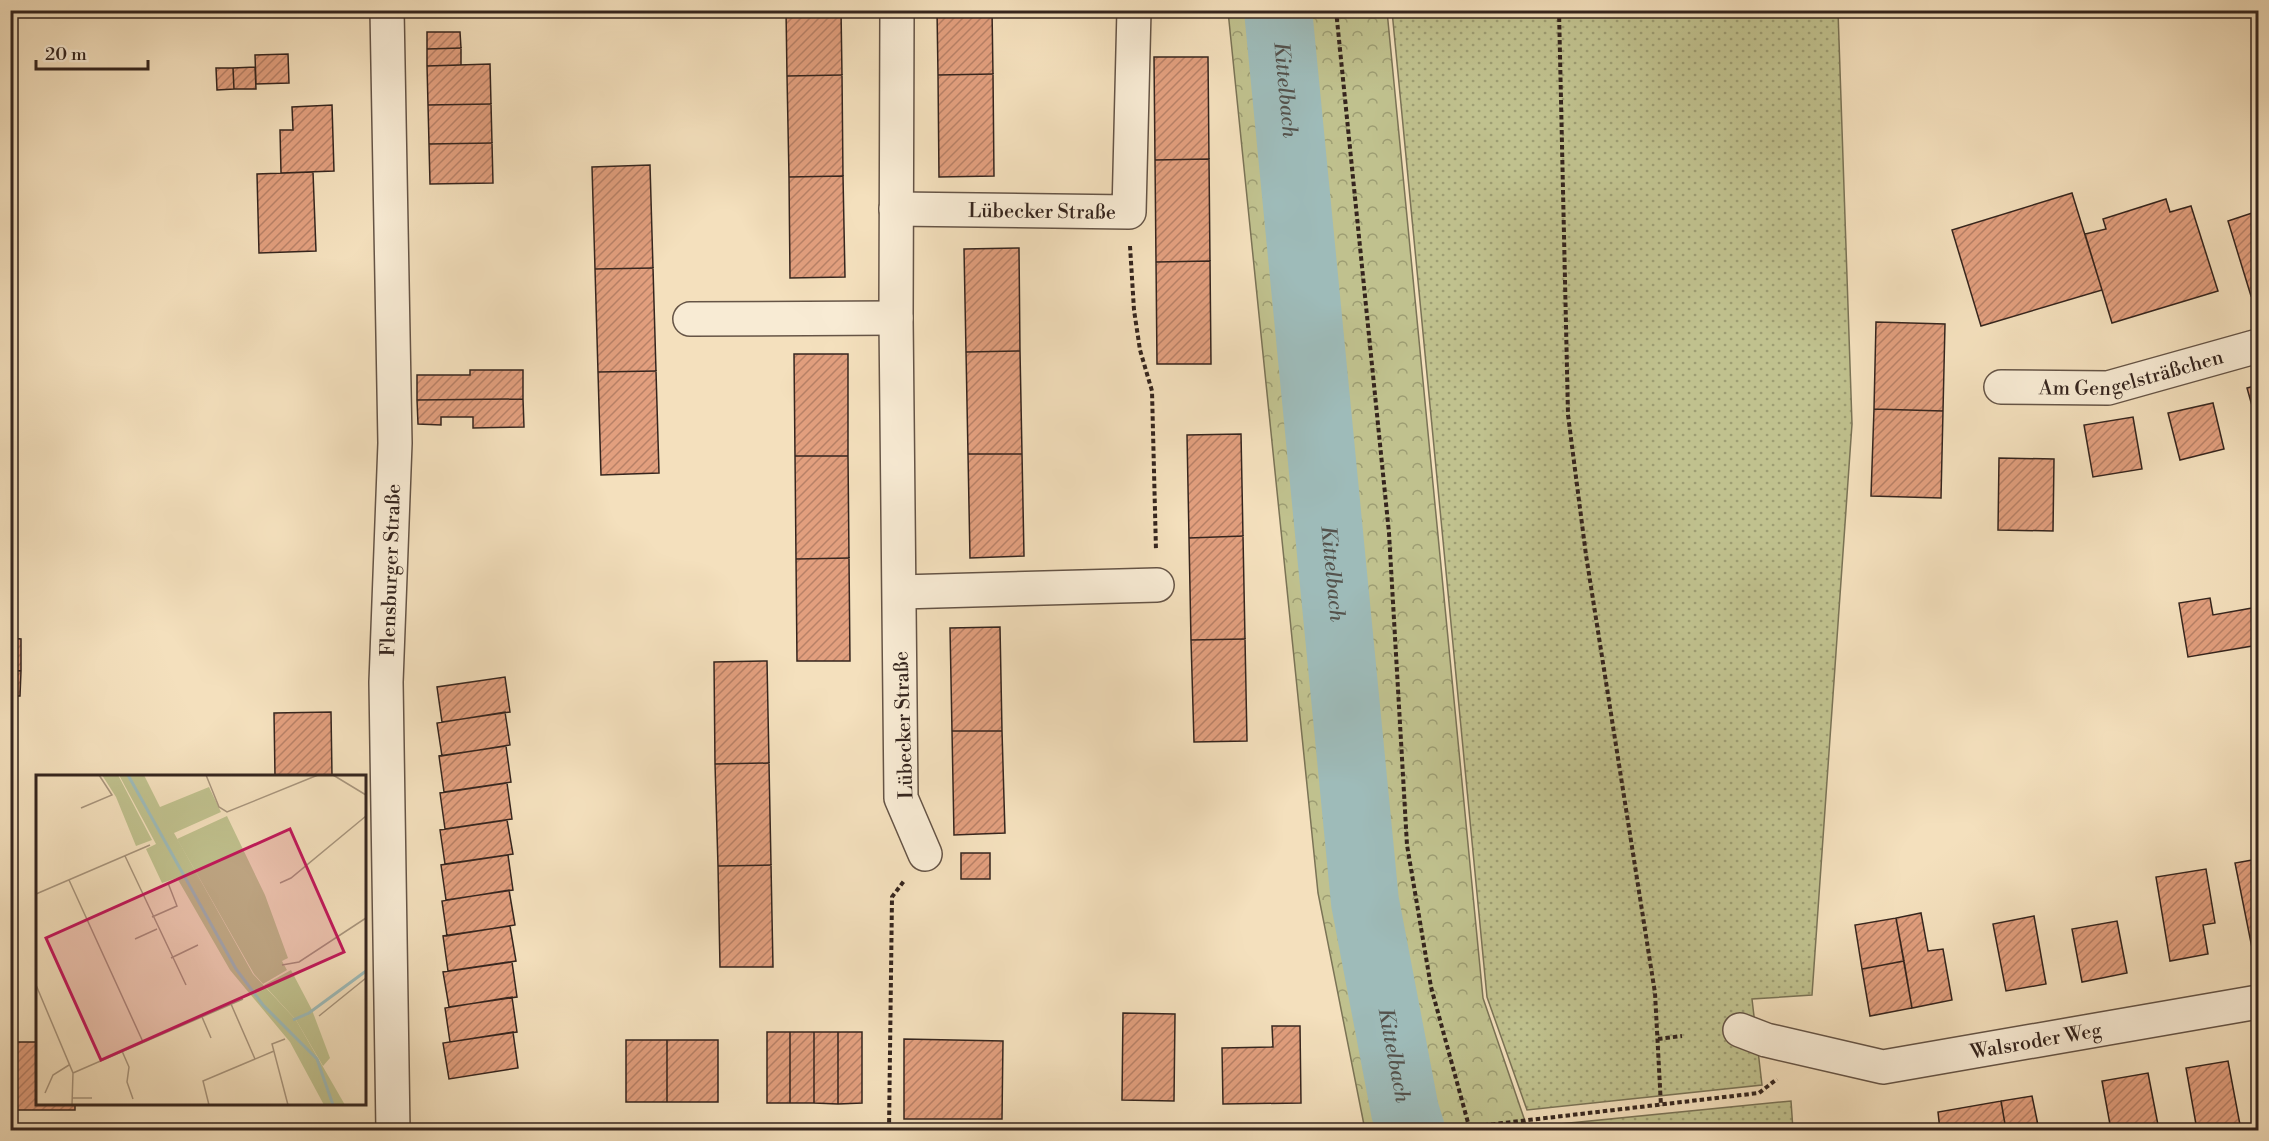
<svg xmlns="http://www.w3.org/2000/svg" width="2269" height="1141" viewBox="0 0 2269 1141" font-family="'Libre Bodoni',serif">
  <defs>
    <pattern id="park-crowns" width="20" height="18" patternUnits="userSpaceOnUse" patternTransform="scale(1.5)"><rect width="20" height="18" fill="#c0c18e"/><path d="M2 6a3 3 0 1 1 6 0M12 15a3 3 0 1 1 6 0" fill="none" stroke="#9d9d73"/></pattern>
    <pattern id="garden-dots" width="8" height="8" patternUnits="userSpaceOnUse" patternTransform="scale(1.5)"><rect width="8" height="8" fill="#c0c18e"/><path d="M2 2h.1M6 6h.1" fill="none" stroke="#9d9d73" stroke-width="1.8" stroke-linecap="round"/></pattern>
    <pattern id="building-hatch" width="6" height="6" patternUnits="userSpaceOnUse" patternTransform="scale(1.5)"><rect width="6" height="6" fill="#e29f7e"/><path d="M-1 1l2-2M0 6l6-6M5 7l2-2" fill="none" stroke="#b88167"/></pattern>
  </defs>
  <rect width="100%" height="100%" fill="#f4e0bd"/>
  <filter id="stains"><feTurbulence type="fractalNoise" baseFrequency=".00333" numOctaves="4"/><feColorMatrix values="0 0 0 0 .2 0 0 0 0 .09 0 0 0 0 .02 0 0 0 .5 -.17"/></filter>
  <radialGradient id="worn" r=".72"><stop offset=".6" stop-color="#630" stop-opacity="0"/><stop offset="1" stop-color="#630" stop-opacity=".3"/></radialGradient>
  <!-- park -->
  <path fill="url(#park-crowns)" stroke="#7a7356" stroke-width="1.5" d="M 1228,11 L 1387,11 L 1483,998 L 1528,1130 L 1365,1130 L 1318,893 Z"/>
  <!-- garden -->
  <path fill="url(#garden-dots)" stroke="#7a7356" stroke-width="1.5" d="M 1392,11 L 1838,11 L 1852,424 L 1812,995 L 1752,999 L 1762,1085 L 1527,1110 L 1487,997 Z
    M 1791,1101 L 1793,1130 L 1531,1130 L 1530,1127 Z"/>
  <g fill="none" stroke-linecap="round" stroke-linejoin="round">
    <!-- river -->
    <path stroke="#9ebbb9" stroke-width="68" id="s1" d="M 1278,10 L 1365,902 L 1405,1111 L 1411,1130"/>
  </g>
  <!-- building -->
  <path fill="url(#building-hatch)" stroke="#35251e" stroke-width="1.5" d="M 786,10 L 841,10 L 842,75 L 787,76 Z
    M 937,10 L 992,10 L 993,74 L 938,75 Z
    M 427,32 L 460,32 L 461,48 L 427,49 Z
    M 461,48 L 461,65 L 427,66 L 427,49 Z
    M 288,54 L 289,83 L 256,84 L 255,55 Z
    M 1154,57 L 1208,57 L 1209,159 L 1155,160 Z
    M 490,64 L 491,104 L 428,105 L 427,66 Z
    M 255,67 L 256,89 L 234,89 L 233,68 Z
    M 216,68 L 233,68 L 234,89 L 217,90 Z
    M 993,74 L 994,176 L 939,177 L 938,75 Z
    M 842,75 L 843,176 L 789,177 L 787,76 Z
    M 491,104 L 492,143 L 429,144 L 428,105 Z
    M 332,105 L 334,171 L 281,173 L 280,130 L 293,130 L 292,107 Z
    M 492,143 L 493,183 L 430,184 L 429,144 Z
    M 1209,159 L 1210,261 L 1156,262 L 1155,160 Z
    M 650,165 L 653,268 L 595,269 L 592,167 Z
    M 313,172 L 316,251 L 259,253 L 257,174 Z
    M 843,176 L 845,277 L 790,278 L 789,177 Z
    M 2072,193 L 2102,290 L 1981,326 L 1952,230 Z
    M 2166,199 L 2170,212 L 2191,206 L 2218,291 L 2112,323 L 2085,234 L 2106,229 L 2103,219 Z
    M 2258,211 L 2258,293 L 2251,296 L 2228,221 Z
    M 1019,248 L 1020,351 L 966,352 L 964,249 Z
    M 1210,261 L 1211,364 L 1157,364 L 1156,262 Z
    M 653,268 L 656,371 L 598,372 L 595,269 Z
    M 1876,322 L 1945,324 L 1943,411 L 1874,409 Z
    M 1020,351 L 1022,454 L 968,454 L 966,352 Z
    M 794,354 L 848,354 L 848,456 L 795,456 Z
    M 470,370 L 523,370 L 523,399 L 417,400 L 417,375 L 470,375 Z
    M 656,371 L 659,473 L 601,475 L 598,372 Z
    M 2258,385 L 2258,427 L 2247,388 Z
    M 523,399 L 524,427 L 473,428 L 473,417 L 441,417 L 441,425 L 418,424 L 417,400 Z
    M 2213,403 L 2224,449 L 2180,460 L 2168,413 Z
    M 1874,409 L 1943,411 L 1941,498 L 1871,496 Z
    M 2133,417 L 2142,469 L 2093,477 L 2084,425 Z
    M 1241,434 L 1243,536 L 1189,538 L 1187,435 Z
    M 968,454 L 1022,454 L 1024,556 L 970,558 Z
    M 795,456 L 848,456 L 849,558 L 796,559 Z
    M 1999,458 L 2054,459 L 2053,531 L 1998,530 Z
    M 1243,536 L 1245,639 L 1191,640 L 1189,538 Z
    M 849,558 L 850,661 L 797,661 L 796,559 Z
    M 2210,598 L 2213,615 L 2258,607 L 2258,645 L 2188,657 L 2179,603 Z
    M 1000,627 L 1002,731 L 952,731 L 950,628 Z
    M 10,638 L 21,639 L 21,671 L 10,670 Z
    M 1245,639 L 1247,741 L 1194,742 L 1191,640 Z
    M 767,661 L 769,763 L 715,764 L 714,662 Z
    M 10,670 L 21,671 L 20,696 L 10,696 Z
    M 505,677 L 510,712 L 442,722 L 437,687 Z
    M 331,712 L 332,776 L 275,776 L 274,713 Z
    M 505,712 L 510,745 L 442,756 L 437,723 Z
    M 952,731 L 1002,731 L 1005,833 L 954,835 Z
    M 506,746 L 511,782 L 444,792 L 439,756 Z
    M 769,763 L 771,865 L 718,866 L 715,764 Z
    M 507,783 L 512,819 L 445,829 L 440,793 Z
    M 507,820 L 513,854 L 445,864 L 440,830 Z
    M 961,853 L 990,853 L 990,879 L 961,879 Z
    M 508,855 L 513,890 L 446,900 L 441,865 Z
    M 2258,859 L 2258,947 L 2252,948 L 2235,863 Z
    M 771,865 L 773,967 L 720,967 L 718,866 Z
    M 2206,869 L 2215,923 L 2203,925 L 2208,954 L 2170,961 L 2156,877 Z
    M 509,890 L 515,925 L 447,936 L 442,901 Z
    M 1921,913 L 1928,951 L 1943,949 L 1952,1000 L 1912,1008 L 1896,918 Z
    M 2034,916 L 2046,984 L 2006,991 L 1993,924 Z
    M 1896,918 L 1904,961 L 1862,969 L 1855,925 Z
    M 2117,921 L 2127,973 L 2082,982 L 2072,929 Z
    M 510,926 L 516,961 L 448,971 L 443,936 Z
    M 1904,961 L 1912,1008 L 1870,1016 L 1862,969 Z
    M 512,962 L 517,997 L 449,1007 L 443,972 Z
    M 512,997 L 517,1032 L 450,1042 L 445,1008 Z
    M 1123,1013 L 1175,1014 L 1174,1101 L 1122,1100 Z
    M 1272,1026 L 1300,1026 L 1301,1103 L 1223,1104 L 1222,1048 L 1273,1047 Z
    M 513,1032 L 518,1068 L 449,1079 L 443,1043 Z
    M 767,1032 L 790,1032 L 790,1103 L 767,1103 Z
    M 790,1032 L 814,1032 L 814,1103 L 790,1103 Z
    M 814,1032 L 838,1032 L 838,1104 L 814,1103 Z
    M 838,1032 L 862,1032 L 862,1103 L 838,1104 Z
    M 904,1039 L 1003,1041 L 1002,1119 L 904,1119 Z
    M 626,1040 L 667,1040 L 667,1102 L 626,1102 Z
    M 667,1040 L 718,1040 L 718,1102 L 667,1102 Z
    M 10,1042 L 38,1042 L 38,1104 L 75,1104 L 75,1110 L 10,1110 Z
    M 2228,1061 L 2241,1130 L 2197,1130 L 2186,1068 Z
    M 2148,1073 L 2159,1130 L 2111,1130 L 2102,1081 Z
    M 2032,1096 L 2039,1130 L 2006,1130 L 2001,1101 Z
    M 2001,1101 L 2006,1130 L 1940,1130 L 1938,1112 Z"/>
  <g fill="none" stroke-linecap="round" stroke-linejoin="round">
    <!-- minor casing -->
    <g stroke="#655446" stroke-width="36">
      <g id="minor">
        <path d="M 387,10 L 395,443 L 386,682 L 393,1130"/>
        <path d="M 897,10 L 896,318 L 901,798 L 925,854"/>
        <path id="s2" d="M 896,209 L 1129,212 L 1134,10"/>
        <path d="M 690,319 L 896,318"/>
        <path id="s3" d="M 2001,387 L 2108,388 L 2258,346"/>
        <path d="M 900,592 L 1157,585"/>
        <path id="s4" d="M 1740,1030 L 1766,1040 L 1883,1067 L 2258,1002"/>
      </g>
    </g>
    <!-- path -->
    <path stroke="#35251e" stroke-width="4" stroke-dasharray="4.5 3" stroke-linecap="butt" d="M 1336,10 L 1389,533 L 1407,845 L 1431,987 L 1470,1130
      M 1559,10 L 1568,415 L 1586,555 L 1655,993 L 1661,1106
      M 1130,246 L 1134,310 L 1140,350 L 1152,391 L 1156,551
      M 1658,1039 L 1682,1036
      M 889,1130 L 892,897 L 904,881
      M 1454,1130 L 1469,1127 L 1759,1093 L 1777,1079"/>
    <!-- minor -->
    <use href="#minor" stroke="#f8ebd4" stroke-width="33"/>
  </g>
  <g text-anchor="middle" stroke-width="5" stroke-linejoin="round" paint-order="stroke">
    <!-- street labels -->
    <g font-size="20" fill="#35251e" stroke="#f8ebd4">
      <text dy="7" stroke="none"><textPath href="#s2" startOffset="146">Lübecker Straße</textPath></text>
      <text dy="7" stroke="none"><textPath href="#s3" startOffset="132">Am Gengelsträßchen</textPath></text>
      <text transform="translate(390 570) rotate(-88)" y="7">Flensburger Straße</text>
      <text transform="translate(903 725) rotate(-92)" y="7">Lübecker Straße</text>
      <text dy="7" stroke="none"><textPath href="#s4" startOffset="303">Walsroder Weg</textPath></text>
    </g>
    <!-- water labels -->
    <g font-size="21" font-style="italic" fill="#54524c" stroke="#f8ebd4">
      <text dy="7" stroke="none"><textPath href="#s1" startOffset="80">Kittelbach</textPath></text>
      <text dy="7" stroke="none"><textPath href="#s1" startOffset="566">Kittelbach</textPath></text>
      <text dy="7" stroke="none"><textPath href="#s1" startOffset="1052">Kittelbach</textPath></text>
    </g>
  </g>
  <!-- overview -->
  <g transform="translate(36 775)">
    <rect width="330" height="330" fill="#f4e0bd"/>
    <path d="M 83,0 L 108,0 L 124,32 L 173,12 L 185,37 L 138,58 L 217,199 L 260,245 L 309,330 L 288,330 L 254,267 L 194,195 L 141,103 L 126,108 L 110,74 L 120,69 Z" fill="#c0c18e"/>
    <path d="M 66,0 L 82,0 L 116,65 L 100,71 L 80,22 ZM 191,41 L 229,120 L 252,183 L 246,186 L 251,195 L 227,209 L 218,199 L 141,64 ZM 255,195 L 276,235 L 294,283 L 287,291 L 260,245 L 228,210 Z" fill="#c0c18e"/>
    <path fill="none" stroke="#9ebbb9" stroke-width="3" d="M 92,0 L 200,194 L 227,230 L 281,284 L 297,330M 257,245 L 273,238 L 330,196"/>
    <path fill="none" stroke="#a8957d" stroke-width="1.5" d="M 170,0 L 183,32 L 191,37 L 282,0M 297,0 L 330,20M 45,33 L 76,20 L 63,0M 89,81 L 150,210M 33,105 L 107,267M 244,108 L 255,103 L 330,41M 0,119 L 114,70M 116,142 L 141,131 L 132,108M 99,164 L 121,154M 135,183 L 162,170M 246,190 L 263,187 L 330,143M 0,210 L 37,298 L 36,330M 195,229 L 219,284M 283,241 L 330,203M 166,242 L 175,263M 249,264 L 236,269 L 252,330M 86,276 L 93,292 L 91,307 L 97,324M 37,298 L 207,224M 9,318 L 17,300 L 33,290M 36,323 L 56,323M 173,330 L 167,306 L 238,276"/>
    <path fill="#c2185b" fill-opacity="0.15" stroke="#c2185b" stroke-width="3" d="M 254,54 L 308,177 L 65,285 L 10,163 Z"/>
    <rect width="330" height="330" fill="none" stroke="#35251e" stroke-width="3"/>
  </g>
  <!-- margin -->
  <rect width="2269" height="1141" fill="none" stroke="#f4e0bd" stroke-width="36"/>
  <rect x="12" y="12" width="2245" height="1117" fill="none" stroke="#35251e" stroke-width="3"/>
  <rect x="18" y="18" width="2233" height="1105" fill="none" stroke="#35251e" stroke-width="1.5"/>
  <!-- scale -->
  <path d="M36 60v9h112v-9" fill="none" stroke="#35251e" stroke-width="3"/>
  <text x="45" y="60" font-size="18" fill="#35251e" stroke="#f8ebd4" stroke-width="4.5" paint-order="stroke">20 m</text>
  <rect width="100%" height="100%" filter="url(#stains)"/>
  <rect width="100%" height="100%" fill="url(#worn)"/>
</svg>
